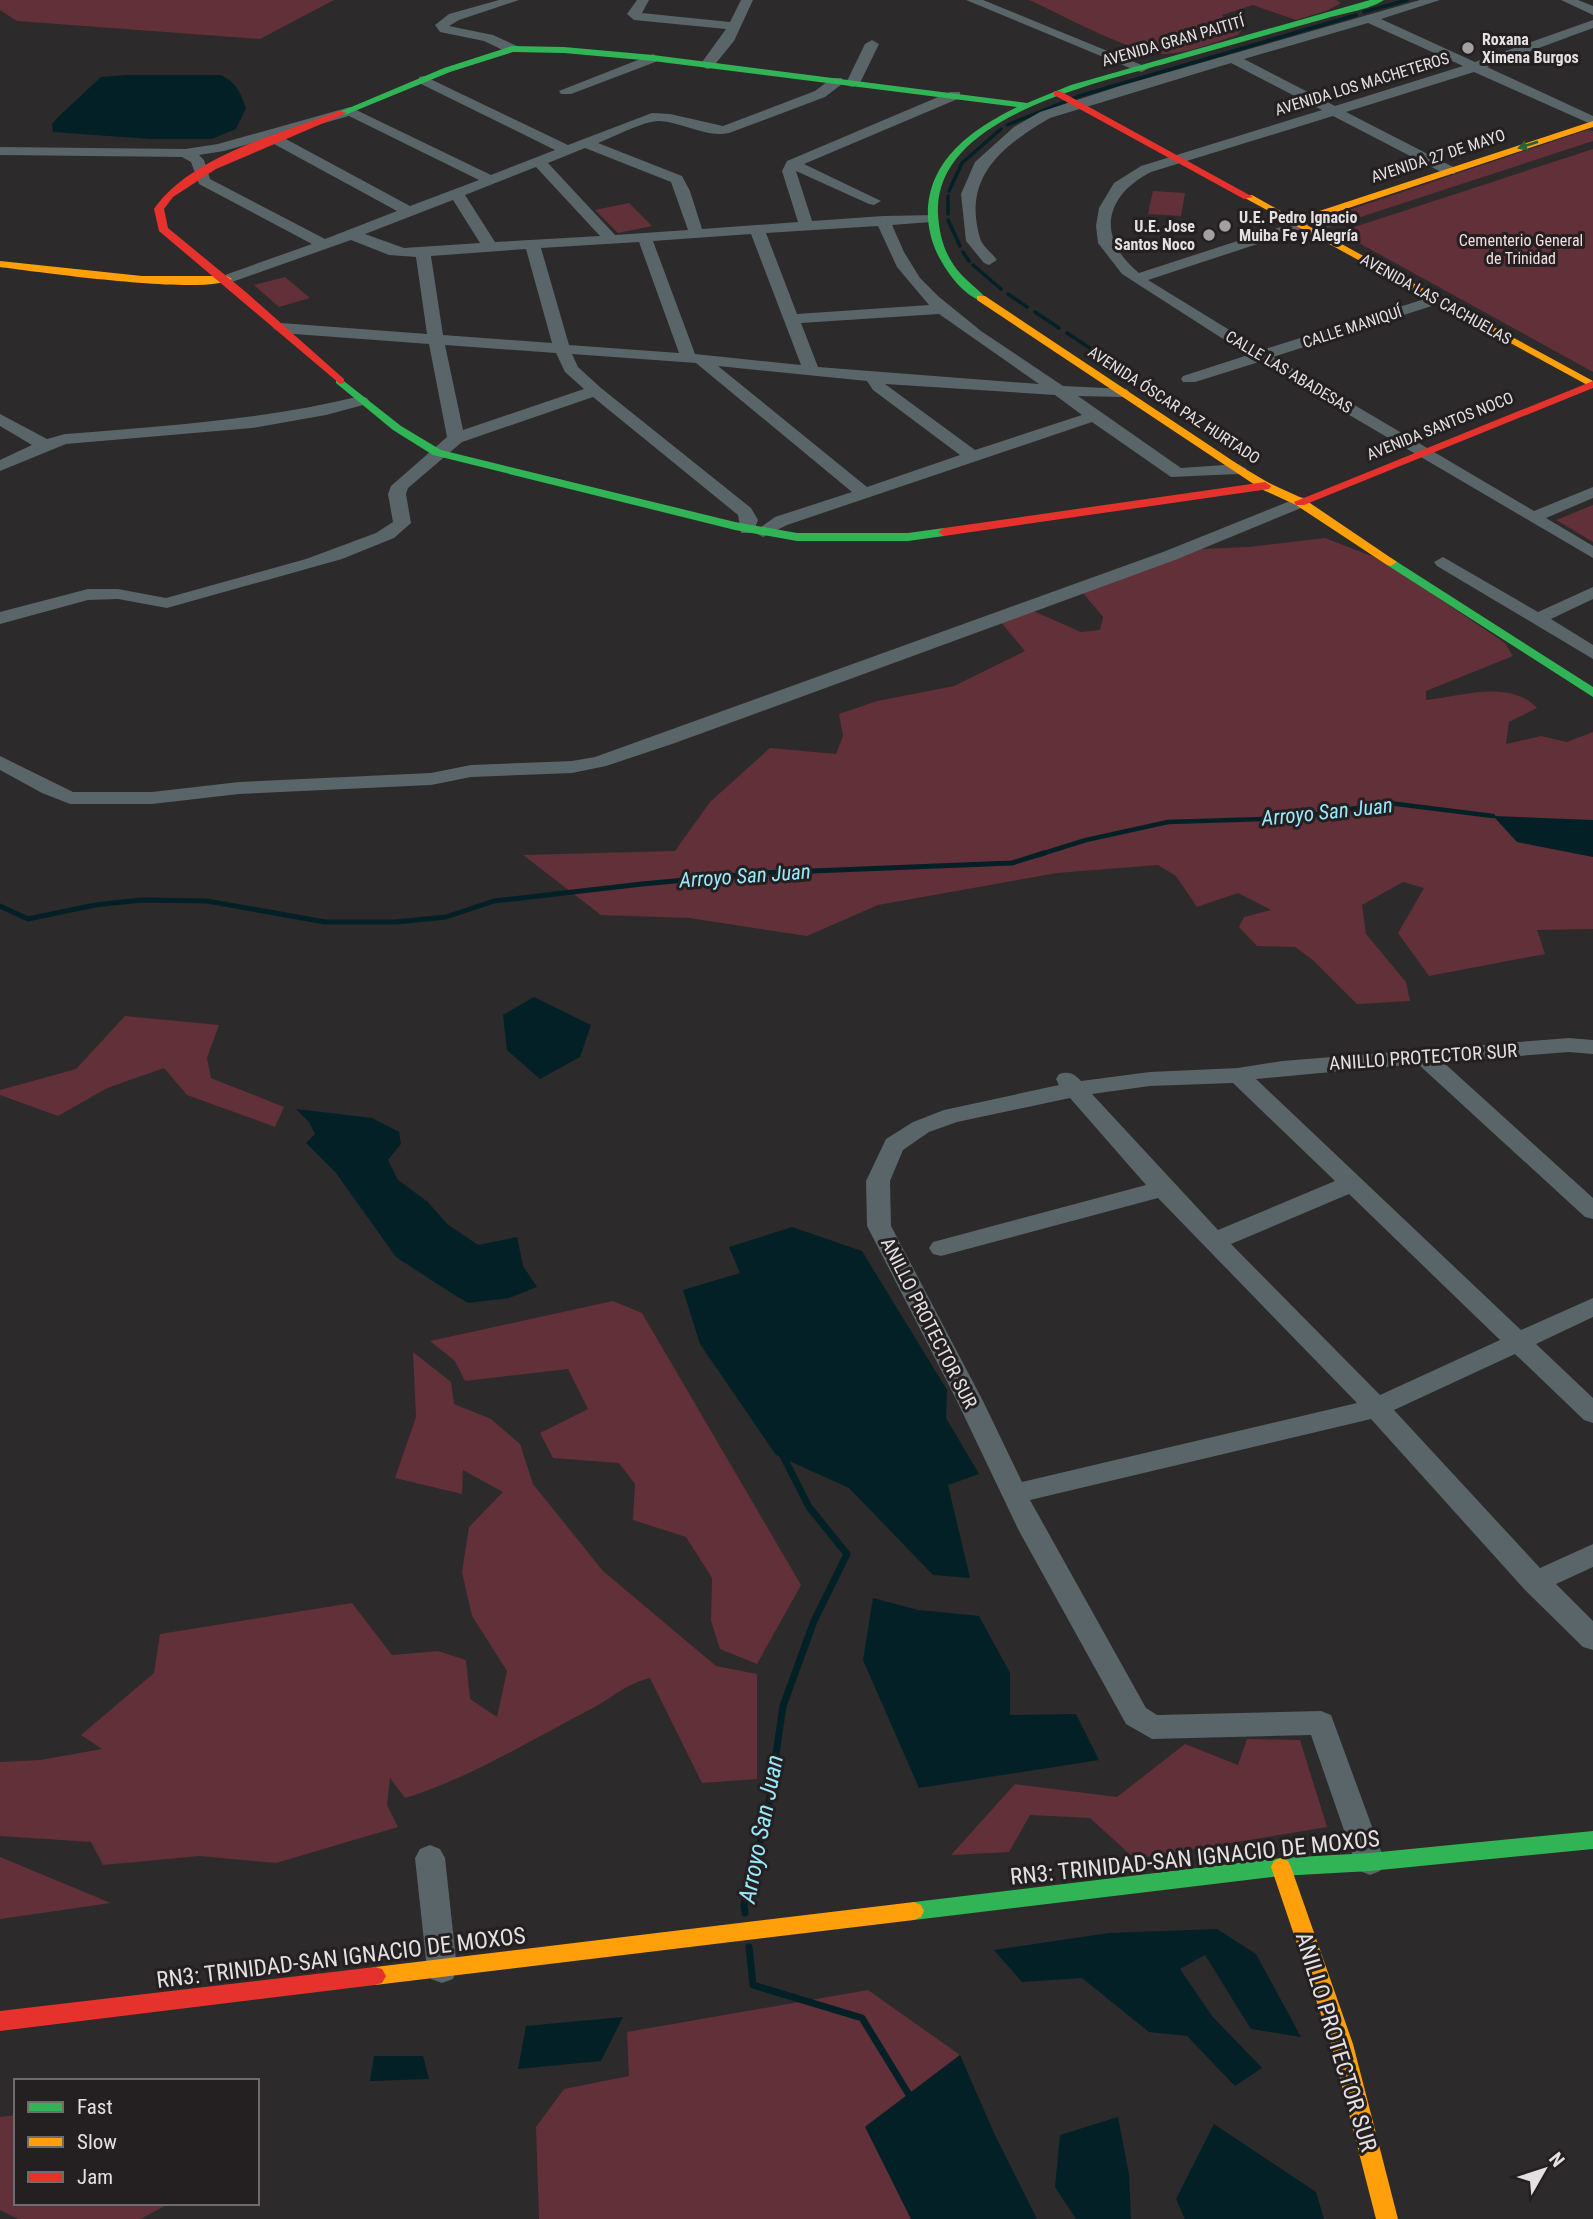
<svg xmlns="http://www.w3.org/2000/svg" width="1593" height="2219" viewBox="0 0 1593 2219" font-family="'Roboto Condensed',sans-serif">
	<rect width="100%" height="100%" fill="#2c2a2a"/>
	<g fill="#623038">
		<path d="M0 0H334L260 39 17 21 0 10Z"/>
		<path d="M1029 0H1336L1341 3 1326 11 1296 20 1253 5 1222 15 1228 23 1242 29 1238 35C1215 42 1189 53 1165 54 1136 56 1059 13 1029 0Z"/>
		<path d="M1587 130 1593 131V141L1327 228 1310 223Z"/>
		<path d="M1593 149V372L1339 232Z"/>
		<path d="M1153 191 1185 193 1181 216 1148 214Z"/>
		<path d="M629 203 652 226 618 233 595 210Z"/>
		<path d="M285 277 310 298 279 307 254 285Z"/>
		<path d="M1593 505V542L1556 520Z"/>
		<path d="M1325 538 1382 560 1505 643 1513 656 1426 691V700C1461 696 1510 679 1537 708L1509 722 1506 744 1541 736 1567 742 1593 732V929L1537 930 1545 954 1429 976 1398 933 1424 888 1403 882 1362 905 1366 934 1406 982 1410 1001 1357 1004 1313 960 1295 947 1257 946 1239 927 1244 917 1271 910 1238 893 1197 907 1176 876 1158 865 1057 873 878 905 807 936 689 918 601 915 523 855 675 851 710 802 770 748 836 754 843 736 839 714 877 701 954 686 1025 651 999 620 1031 610 1081 632 1100 630 1103 617 1079 588 1180 550 1248 547Z"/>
		<path d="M125 1016 219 1025 207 1058 211 1078 284 1107 275 1127 187 1095 164 1068 107 1088 58 1116 0 1095V1090L76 1069Z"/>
		<path d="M613 1301 642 1313 801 1585 757 1664 720 1649 711 1621 712 1578 686 1537 633 1520 635 1484 619 1463 553 1458 540 1433 588 1409 568 1369 465 1381 455 1361 430 1341Z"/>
		<path d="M413 1352 451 1382 454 1404 491 1419 520 1444 533 1484 603 1571 716 1666 757 1674V1779L702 1783 650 1678C624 1685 615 1696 593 1708 532 1739 471 1778 405 1798L390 1778 387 1805 398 1827 276 1863 200 1856 103 1865 91 1842 0 1836V1762L40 1760 102 1749 81 1735 154 1673 160 1634 352 1603 392 1655 438 1651 466 1660 470 1699 497 1717 507 1671 472 1616 462 1572 469 1527 503 1492 463 1470 462 1494 395 1478 416 1417Z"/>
		<path d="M1247 1739 1300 1740 1327 1827 1135 1859 1090 1818 1030 1815 1009 1852 951 1855 1015 1784 1117 1797 1185 1744 1238 1765Z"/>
		<path d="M0 1857 111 1903 0 1919Z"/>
		<path d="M868 1990 960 2055 866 2126 911 2219H539L536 2127 564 2089 629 2076 627 2032Z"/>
		<path d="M16 2115V2203H170L141 2219H18L0 2210V2117Z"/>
	</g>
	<g fill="#042027">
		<path d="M126 75H221C237 83 240 92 246 108L236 129 212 139H151L53 132 52 124 58 117 101 77Z"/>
		<path d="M1493 816 1593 820V857L1517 842Z"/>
		<path d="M534 997 591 1025 580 1057 540 1079 507 1050 503 1015Z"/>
		<path d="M296 1109 372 1118 399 1132 401 1144 388 1160 398 1180 428 1202 447 1224 478 1245 517 1237 523 1266 537 1287 509 1298 468 1303 445 1289 396 1257 336 1173 306 1143 315 1134 309 1122Z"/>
		<path d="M792 1227 862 1251 947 1390 946 1418 979 1474 948 1485 970 1578 933 1575 849 1488 776 1455 700 1344 683 1290 740 1273 729 1247Z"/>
		<path d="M873 1598 918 1610 979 1616 1010 1673V1715L1076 1714 1099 1760 919 1788 863 1660Z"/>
		<path d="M1217 1929 1256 1954 1301 2037 1251 2029 1205 1955 1180 1969 1212 2016 1262 2068 1235 2086 1187 2036 1149 2032 1082 1978 1022 1982 994 1950 1109 1933Z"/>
		<path d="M623 2017 601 2061 518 2069 526 2026Z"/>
		<path d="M960 2055 994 2133 1037 2219H911L865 2127Z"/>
		<path d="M374 2056H423L429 2079 370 2081Z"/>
		<path d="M1118 2117 1129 2174 1131 2219H1076L1055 2187 1060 2135Z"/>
		<path d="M1214 2124 1316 2192 1324 2219H1185L1176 2199Z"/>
	</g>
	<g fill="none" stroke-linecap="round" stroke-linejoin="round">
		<g stroke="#042027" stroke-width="3.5">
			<path d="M1364 12 1407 0"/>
			<path d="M1007 125 1079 96 1356 15"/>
			<path d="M949 191 962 163 1001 129"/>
			<path d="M948 196V214"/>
			<path d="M948 220 960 246"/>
			<path d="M963 252 969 261"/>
			<path d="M973 265 1001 289"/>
			<path d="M1008 294 1027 307"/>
			<path d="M1035 312 1059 328"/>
			<path d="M1067 333 1123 370"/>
		</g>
		<path stroke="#042027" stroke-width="4.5" d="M1038 855 1086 840 1168 822 1294 818 1389 803 1493 816"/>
		<g stroke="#042027" stroke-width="5">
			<path d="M0 906 28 919 95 905 141 900 207 901 325 922H396L446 917 494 901 642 884 761 873 1012 863 1044 853"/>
			<path d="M782 1453 784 1458"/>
		</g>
		<g stroke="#042027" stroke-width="7">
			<path d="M745 1913 744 1905 767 1816 783 1706 814 1621 847 1554 809 1507 783 1456"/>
			<path d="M749 1947 753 1985 862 2018 911 2098"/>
		</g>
		<g fill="#596568" fill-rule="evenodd">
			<path d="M499 0H519L459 20 449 26 493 35 517 46V52H507L484 41 440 32 435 25 449 14Z"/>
			<path d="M637 0H649L642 13 730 22 741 0H753L734 41 712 68 707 69 700 65 726 29 634 20 627 14Z"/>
			<path d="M966 0H983L1149 68 1142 72 1137 71Z"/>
			<path d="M1420 0H1440L1381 19 1475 62 1593 20V28L1487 67 1593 116V125L1474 72 1346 112 1455 168V174H1445L1333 116 1151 172C1104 196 1096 238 1139 273L1296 222H1306L1308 225 1306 228 1148 280 1262 350 1431 297H1441L1444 300 1441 303 1273 357 1534 511 1593 487V498L1546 518 1593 546V558L1259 362 1195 382H1183L1181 379 1183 376 1248 355 1122 274 1098 243 1096 226 1099 208 1114 183 1141 166 1322 110 1231 63 1050 118C1002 146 962 177 980 238 982 246 992 253 997 260L989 265 984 263 966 241 961 194 975 162 1014 127 1040 112 1120 86ZM1368 23 1463 66 1335 106 1244 59Z"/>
			<path d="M1561 0H1578L1593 6V15Z"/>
			<path d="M872 40 879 44 860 83 853 87 848 86 846 83 865 44Z"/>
			<path d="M653 54 660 58 658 61 571 94H561L559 91Z"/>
			<path d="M424 76 568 145 652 113 670 114 723 126 815 91 832 78H842V84L825 97 729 133C705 138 683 122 659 121 643 121 614 137 598 143L682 176 690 191 702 229 798 222 782 171 787 161 950 92H960V98L804 164 881 201 874 205 869 204 796 171 812 221 883 216 936 215 938 218 931 222 892 225 904 252 920 278 938 296 981 331 1063 386 1127 389 1129 392 1127 395 1121 397 1078 396 1181 468 1238 464 1247 469 1238 474 1171 477 1092 422 787 525 763 537 754 532 775 517 852 492 696 363 572 354 578 367 601 388 751 508 758 520 753 533H741L738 515 593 397 462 442 408 488 406 494 411 523 394 538 342 559 167 608 118 599 88 600 0 624V612L88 589H118L166 598 306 559 376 533 393 522 388 494 391 486 447 437 429 344 281 333 273 328 281 323 427 334 416 257 389 255 351 240 232 282H222L219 279 222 276 312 244 199 184 191 162 182 157 0 155V147L185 149 218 144 350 107 491 175 555 150 419 83V77ZM349 116 479 180 410 206 284 138H274V144L397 211 325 239 210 179 204 160 199 155 224 151ZM585 148 671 182 688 230 615 235 548 163ZM536 167 600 236 495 242 465 195ZM453 200 480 243 404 248 365 234ZM878 226 897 267 929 305 797 314 766 233ZM751 234 801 365 695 354 653 241ZM639 242 679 353 569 345 541 248ZM526 249 552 343 443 335 431 256ZM939 314 1039 384 818 367 801 323ZM445 345 556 353 565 372 584 389 463 430ZM718 366 867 381 873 390 960 455 867 487ZM885 384 1055 395 1082 415 975 450Z"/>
			<path d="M361 396 367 398 369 401 367 404 326 415 252 428 66 444 0 471V460L32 445 0 426V414L47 439 65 434C165 426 263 420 361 396Z"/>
			<path d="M1300 497 1306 498 1309 502 1306 506 1175 560 675 743 606 766 572 773 471 777 431 785 239 794 152 804H70L42 793 0 770V756L73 792H152L239 782 431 773 471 765 572 761 595 757 1163 552Z"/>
			<path d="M1443 557 1538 612 1593 587V599L1551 619 1593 645V659L1437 566 1434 562Z"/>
			<path d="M1569 1038 1593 1040V1054L1569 1052 1443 1062 1593 1198V1219L1585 1217 1418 1064 1256 1079 1521 1330 1593 1298V1317L1536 1344 1593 1398V1423L1584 1420 1515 1354 1394 1410 1540 1568 1593 1544V1567L1556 1584 1593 1621V1650L1583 1647 1525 1590 1371 1419 1030 1500 1146 1708 1157 1715 1321 1711 1331 1715 1385 1862 1380 1871 1370 1875 1360 1871 1355 1862 1311 1735 1152 1739 1126 1724 1019 1531 957 1401 867 1226 866 1181 886 1139 913 1122 944 1110 1059 1085 1056 1079 1059 1074C1069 1071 1074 1073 1081 1081L1150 1072 1238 1068 1282 1061ZM1233 1083 1335 1181 1218 1230 1092 1094 1150 1086ZM1070 1098 1146 1185 933 1242 929 1248 933 1254 941 1256 1158 1198 1357 1403 1022 1482 983 1401 891 1226 890 1181 903 1150 929 1132 957 1122ZM1349 1194 1500 1340 1380 1395 1231 1244Z"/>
			<path d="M430 1845 440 1849 445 1858 457 1969 453 1979 442 1983 431 1979 427 1969 415 1858 420 1849Z"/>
		</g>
		<g fill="#30b455" fill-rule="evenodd">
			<path d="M1370 0H1384C1369 10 1343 13 1324 19 1273 33 1222 48 1171 62 1099 83 933 116 938 214 939 230 942 245 950 259 959 276 974 285 986 298L981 301C965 295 951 278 943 264 934 250 929 234 928 218 926 161 971 130 1017 107L653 61 564 53 513 52 450 72 345 115 337 113 444 68 512 46 564 47 653 55 1027 103 1071 85Z"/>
			<path d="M340 378 401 426 441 450 735 522 797 533H908L944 528 950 532 944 536 908 541H797L735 530 433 455 393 430 336 383V379Z"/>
			<path d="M1391 558 1593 687V697L1387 565V559Z"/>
			<path d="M1593 1831V1849L1370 1871 1281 1876 914 1920 907 1917 904 1911 907 1905 914 1902 1281 1858 1370 1853Z"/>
		</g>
		<g fill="#ff9f0a" fill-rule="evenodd">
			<path d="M1593 121V127L1303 223 1593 381 1591 387 1243 197 1252 195 1295 219Z"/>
			<path d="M0 261 142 276H227L232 279C208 296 38 272 0 267Z"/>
			<path d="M977 296H985L1242 467 1269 483 1304 499 1397 562 1391 566 1387 565 1296 505 1261 489 1234 471 977 300Z"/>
			<path d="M1281 1858 1288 1861 1291 1867 1353 2044 1398 2219H1376L1331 2044 1271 1867 1274 1861Z"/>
			<path d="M914 1902 921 1905 924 1911 921 1917 914 1920 375 1985 368 1983 364 1976 368 1969 375 1967Z"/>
		</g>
		<g fill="#e5322d" fill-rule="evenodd">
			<path d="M1054 91H1060L1253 197 1244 199 1054 95Z"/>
			<path d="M339 111 347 113 216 169 173 197 164 209 168 228 247 293 344 379V383L340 384 159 231 154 209C191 156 280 134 339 111Z"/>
			<path d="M1593 381V388L1304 505H1296L1294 502Z"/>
			<path d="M1265 482 1271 486 1269 489 944 536 938 532 944 528Z"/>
			<path d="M375 1967 382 1969 386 1976 382 1983 375 1985 0 2031V2011Z"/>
		</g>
	</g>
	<defs><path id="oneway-solid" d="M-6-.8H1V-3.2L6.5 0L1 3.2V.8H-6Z" transform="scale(1.75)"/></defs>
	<use fill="#296238" href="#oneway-solid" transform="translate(1528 145) rotate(162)"/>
	<g fill="#a3a0a1" stroke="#241f20" stroke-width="2.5">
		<circle cx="1468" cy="48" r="7"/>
		<circle cx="1225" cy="226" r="7"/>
		<circle cx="1209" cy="235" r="7"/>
	</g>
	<g text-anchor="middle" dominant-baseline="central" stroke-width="6" stroke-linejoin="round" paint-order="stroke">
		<g font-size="16" font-weight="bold" fill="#e3e0e1" stroke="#241f20" text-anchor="start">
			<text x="1482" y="39">Roxana<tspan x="1482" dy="18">Ximena Burgos</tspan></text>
			<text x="1239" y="217">U.E. Pedro Ignacio<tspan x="1239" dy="18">Muiba Fe y Alegría</tspan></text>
			<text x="1195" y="226" text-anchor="end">U.E. Jose<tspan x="1195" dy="18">Santos Noco</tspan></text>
		</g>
		<g font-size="16" fill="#e3e0e1" stroke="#241f20">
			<text transform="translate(1173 41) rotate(-16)">AVENIDA GRAN PAITITÍ</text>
			<text transform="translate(1362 84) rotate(-17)">AVENIDA LOS MACHETEROS</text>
			<text transform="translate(1438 156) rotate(-18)">AVENIDA 27 DE MAYO</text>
			<text transform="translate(1436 299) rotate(29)">AVENIDA LAS CACHUELAS</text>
			<text transform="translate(1352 327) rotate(-18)">CALLE MANIQUÍ</text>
			<text transform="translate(1289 372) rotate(31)">CALLE LAS ABADESAS</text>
			<text transform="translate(1174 405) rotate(33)">AVENIDA ÓSCAR PAZ HURTADO</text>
			<text transform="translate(1440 426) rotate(-22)">AVENIDA SANTOS NOCO</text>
		</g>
		<g font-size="16" fill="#f5dddf" stroke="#241f20">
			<text x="1521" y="240">Cementerio General<tspan x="1521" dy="18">de Trinidad</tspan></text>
		</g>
		<g font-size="19" fill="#e3e0e1" stroke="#241f20">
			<text transform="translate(1423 1057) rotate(-4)">ANILLO PROTECTOR SUR</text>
			<text transform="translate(929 1323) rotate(63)">ANILLO PROTECTOR SUR</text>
		</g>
		<g font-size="21" font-style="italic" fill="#98e8fc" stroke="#241f20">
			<text transform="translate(1327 812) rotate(-6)">Arroyo San Juan</text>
			<text transform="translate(745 876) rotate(-4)">Arroyo San Juan</text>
		</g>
		<g font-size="23" fill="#e3e0e1" stroke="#241f20">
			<text transform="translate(1195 1858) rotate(-6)">RN3: TRINIDAD-SAN IGNACIO DE MOXOS</text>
			<text transform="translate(341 1958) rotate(-7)">RN3: TRINIDAD-SAN IGNACIO DE MOXOS</text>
			<text transform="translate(1336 2042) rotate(73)">ANILLO PROTECTOR SUR</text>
		</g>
		<g font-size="24" font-style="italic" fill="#98e8fc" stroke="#241f20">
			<text transform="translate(761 1829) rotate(-79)">Arroyo San Juan</text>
		</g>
	</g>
	<rect x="14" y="2079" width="245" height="126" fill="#241f20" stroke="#706c6d" stroke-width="2"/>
	<rect x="28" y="2102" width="35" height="10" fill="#30b455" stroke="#706c6d" stroke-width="2"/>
	<text x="77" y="2114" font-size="21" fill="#e3e0e1">Fast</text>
	<rect x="28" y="2137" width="35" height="10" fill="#ff9f0a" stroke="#706c6d" stroke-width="2"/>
	<text x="77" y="2149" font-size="21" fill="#e3e0e1">Slow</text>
	<rect x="28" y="2172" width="35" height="10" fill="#e5322d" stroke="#706c6d" stroke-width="2"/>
	<text x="77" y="2184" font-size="21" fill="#e3e0e1">Jam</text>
	<g transform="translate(1544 2170) rotate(51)" stroke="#241f20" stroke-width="5" paint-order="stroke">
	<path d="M0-5L12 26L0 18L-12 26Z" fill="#e3e0e1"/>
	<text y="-10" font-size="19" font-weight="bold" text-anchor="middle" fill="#e3e0e1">N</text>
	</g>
</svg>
